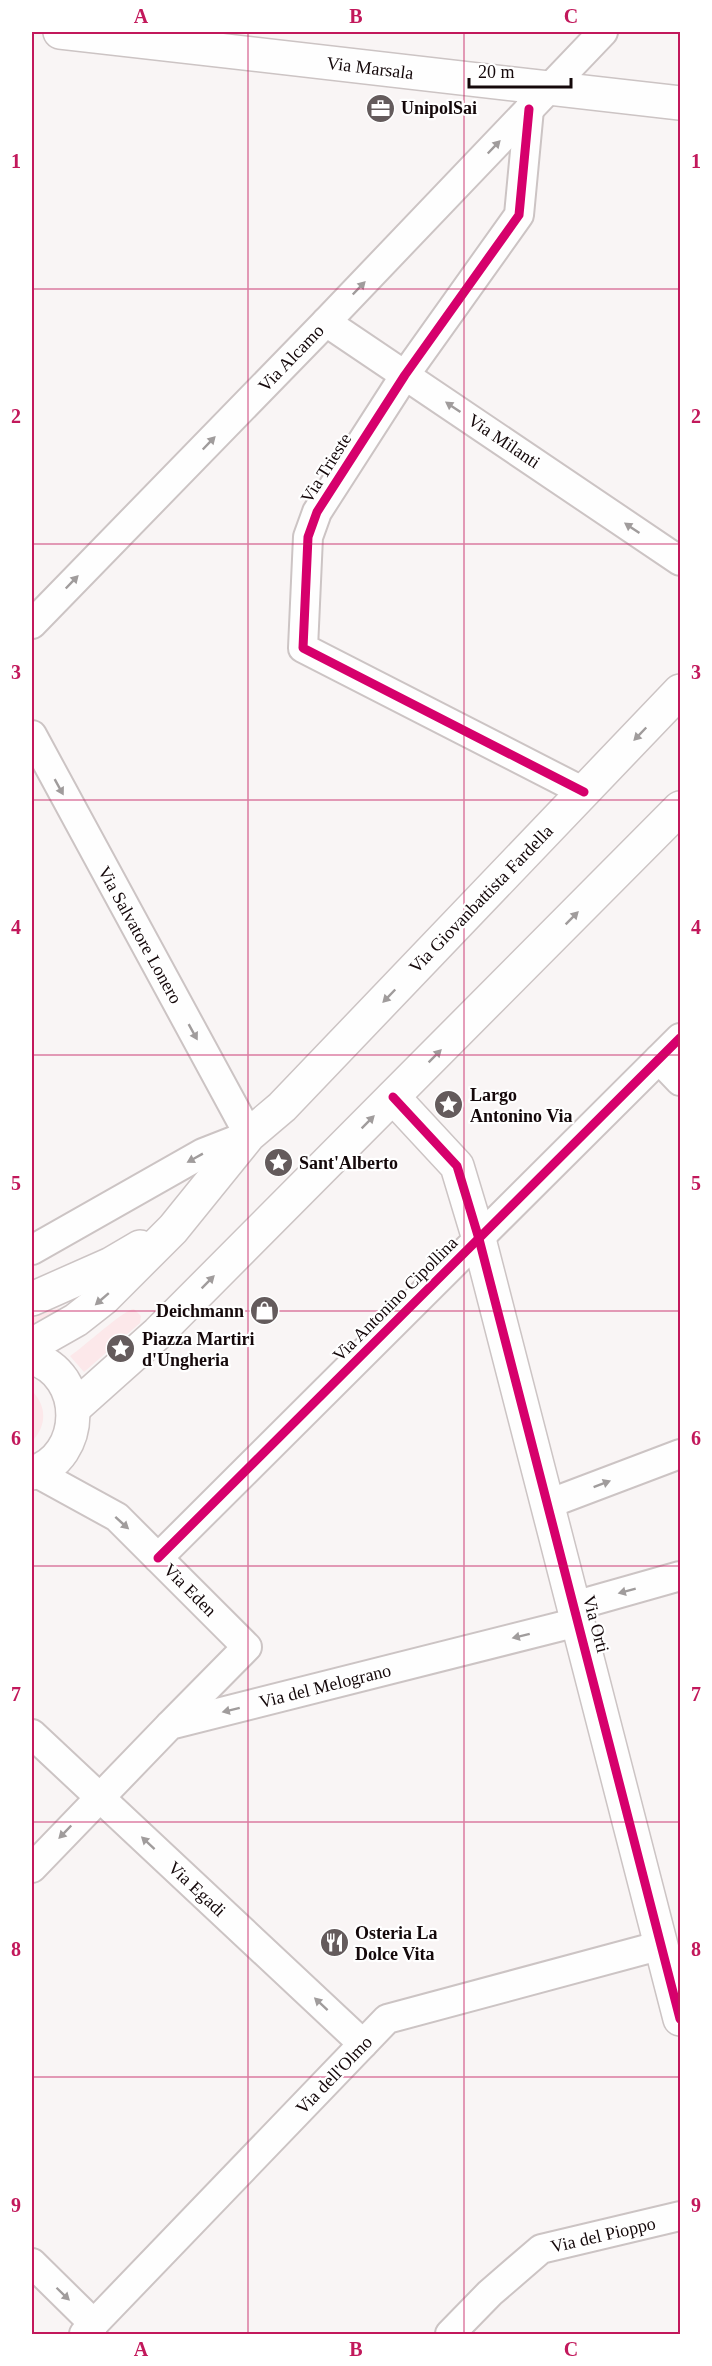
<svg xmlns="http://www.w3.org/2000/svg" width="712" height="2366" viewBox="0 0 712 2366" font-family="Georgia,serif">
	<rect width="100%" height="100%" fill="#f9f5f5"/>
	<g fill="#fce8ea">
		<path d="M59 1308 60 1312 32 1325V1317Z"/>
		<path d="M134 1309 141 1316 140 1323 84 1372 70 1356C84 1347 123 1310 134 1309Z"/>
		<path d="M32 1391C47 1406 47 1426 32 1441Z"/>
	</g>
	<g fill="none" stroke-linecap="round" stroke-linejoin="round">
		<defs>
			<g id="minor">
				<path d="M529 109 519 215 405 375 317 512 308 537 303 648 584 792"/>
				<path d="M326 322 680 561"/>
				<path d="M32 624 326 322 603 32"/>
				<path d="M32 735 249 1135 203 1153 32 1250"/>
				<path d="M659 1059 680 1081"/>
				<path d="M35 1472 117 1517 247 1647 170 1725"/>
				<path d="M548 1504 680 1454"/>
				<path d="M158 1558 680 1038"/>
				<path d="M574 1606 680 1576"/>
				<path d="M32 1734 363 2044"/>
				<path d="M32 1868 170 1725 578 1622"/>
				<path d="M32 2263 94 2324"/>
				<path d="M84 2334 387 2019 662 1945"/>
				<path d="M450 2334 490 2293 541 2249 680 2216"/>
			</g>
			<path id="tertiary" d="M393 1097 457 1166 479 1239 680 2019"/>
			<g id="secondary">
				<path d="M60 32 680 103"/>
				<path d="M32 1299 111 1264 140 1247"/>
				<path d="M32 1345 76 1320 104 1298 173 1229 249 1135 282 1107 680 691"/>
				<path d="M32 1358C87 1374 86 1457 32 1473"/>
				<path d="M74 1408 158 1333 680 808"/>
			</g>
		</defs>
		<use href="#minor" stroke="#ccc4c4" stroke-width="32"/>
		<use href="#tertiary" stroke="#ccc4c4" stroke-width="36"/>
		<use href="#secondary" stroke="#ccc4c4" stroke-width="36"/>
		<use href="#minor" stroke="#fefefe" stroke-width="28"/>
		<use href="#tertiary" stroke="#fefefe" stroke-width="33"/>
		<use href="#secondary" stroke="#fefefe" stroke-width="33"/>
		<defs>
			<g id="cycleway">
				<path d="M529 109 519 215 405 375 317 512 308 537 303 648 584 792"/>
				<path d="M393 1097 457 1166 479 1239 680 2019"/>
				<path d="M158 1558 680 1038"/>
			</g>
		</defs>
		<use href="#cycleway" stroke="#fff" stroke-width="13"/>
		<use href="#cycleway" stroke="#d6006c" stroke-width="9"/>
	</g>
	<defs><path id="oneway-solid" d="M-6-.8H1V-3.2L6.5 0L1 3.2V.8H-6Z" transform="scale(1.5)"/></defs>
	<g fill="#a09c9c">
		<use href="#oneway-solid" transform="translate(494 147) rotate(-46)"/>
		<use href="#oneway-solid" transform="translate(359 288) rotate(-46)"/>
		<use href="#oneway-solid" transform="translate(453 407) rotate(-146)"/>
		<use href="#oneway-solid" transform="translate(209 443) rotate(-46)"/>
		<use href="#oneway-solid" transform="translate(632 528) rotate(-146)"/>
		<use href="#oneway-solid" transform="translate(72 582) rotate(-46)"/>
		<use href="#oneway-solid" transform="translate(640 734) rotate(134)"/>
		<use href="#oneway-solid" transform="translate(59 787) rotate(61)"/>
		<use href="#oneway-solid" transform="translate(572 918) rotate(-45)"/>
		<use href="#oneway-solid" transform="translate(389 996) rotate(134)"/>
		<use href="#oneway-solid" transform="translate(193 1032) rotate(61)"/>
		<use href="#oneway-solid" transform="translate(435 1056) rotate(-45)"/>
		<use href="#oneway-solid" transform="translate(368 1122) rotate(-45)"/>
		<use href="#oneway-solid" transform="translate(195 1158) rotate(151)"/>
		<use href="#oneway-solid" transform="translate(208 1282) rotate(-45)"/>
		<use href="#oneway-solid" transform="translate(102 1299) rotate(139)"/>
		<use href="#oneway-solid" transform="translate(602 1484) rotate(-21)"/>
		<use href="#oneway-solid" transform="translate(122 1523) rotate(42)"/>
		<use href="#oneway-solid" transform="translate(627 1591) rotate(165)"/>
		<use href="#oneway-solid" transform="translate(521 1636) rotate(166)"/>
		<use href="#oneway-solid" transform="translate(231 1710) rotate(166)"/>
		<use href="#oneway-solid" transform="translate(65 1832) rotate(134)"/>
		<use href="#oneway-solid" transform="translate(148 1843) rotate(-137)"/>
		<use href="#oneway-solid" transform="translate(321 2004) rotate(-137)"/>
		<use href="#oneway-solid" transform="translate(63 2294) rotate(44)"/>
	</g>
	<path fill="none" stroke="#c2185b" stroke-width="1.5" stroke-opacity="0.55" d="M248 32V2334M464 32V2334M32 289H680M32 544H680M32 800H680M32 1055H680M32 1311H680M32 1566H680M32 1822H680M32 2077H680"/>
	<defs>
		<symbol id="office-disc" viewBox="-11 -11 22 22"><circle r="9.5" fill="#645b5c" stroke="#fff"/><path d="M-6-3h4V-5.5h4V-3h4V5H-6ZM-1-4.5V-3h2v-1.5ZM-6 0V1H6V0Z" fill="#fff"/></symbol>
		<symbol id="sight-disc" viewBox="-11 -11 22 22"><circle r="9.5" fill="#645b5c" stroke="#fff"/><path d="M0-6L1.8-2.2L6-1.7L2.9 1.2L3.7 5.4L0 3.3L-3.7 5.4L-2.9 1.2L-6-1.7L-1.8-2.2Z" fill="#fff"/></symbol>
		<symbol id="shop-disc" viewBox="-11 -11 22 22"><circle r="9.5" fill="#645b5c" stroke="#fff"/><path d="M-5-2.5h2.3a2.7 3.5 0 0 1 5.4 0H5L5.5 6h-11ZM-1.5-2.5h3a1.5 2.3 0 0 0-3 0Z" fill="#fff"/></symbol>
		<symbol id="restaurant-disc" viewBox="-11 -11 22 22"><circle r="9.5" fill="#645b5c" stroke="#fff"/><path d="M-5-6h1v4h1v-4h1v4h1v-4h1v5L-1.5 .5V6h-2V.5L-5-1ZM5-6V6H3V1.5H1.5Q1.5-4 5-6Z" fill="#fff"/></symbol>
	</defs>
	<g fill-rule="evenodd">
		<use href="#office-disc" x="364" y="92" width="33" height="33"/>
		<use href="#sight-disc" x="432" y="1088" width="33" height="33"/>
		<use href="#sight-disc" x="262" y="1146" width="33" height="33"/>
		<use href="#shop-disc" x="248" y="1294" width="33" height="33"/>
		<use href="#sight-disc" x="104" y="1332" width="33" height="33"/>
		<use href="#restaurant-disc" x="318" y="1926" width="33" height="33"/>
	</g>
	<g text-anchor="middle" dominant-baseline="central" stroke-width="4.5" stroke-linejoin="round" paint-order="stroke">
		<g font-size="18" fill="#14080a" stroke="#fff">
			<text transform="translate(370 68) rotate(7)">Via Marsala</text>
			<text transform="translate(291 358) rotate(-46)">Via Alcamo</text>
			<text transform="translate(504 441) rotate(34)">Via Milanti</text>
			<text transform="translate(326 468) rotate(-58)">Via Trieste</text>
			<text transform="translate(481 899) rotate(-46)">Via Giovanbattista Fardella</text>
			<text transform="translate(140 935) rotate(61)">Via Salvatore Lonero</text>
			<text transform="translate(395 1299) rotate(-45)">Via Antonino Cipollina</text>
			<text transform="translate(190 1590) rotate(45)">Via Eden</text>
			<text transform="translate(596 1624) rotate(75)">Via Orti</text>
			<text transform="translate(325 1686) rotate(-14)">Via del Melograno</text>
			<text transform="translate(197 1889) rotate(43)">Via Egadi</text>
			<text transform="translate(334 2075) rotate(-46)">Via dell'Olmo</text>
			<text transform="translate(603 2235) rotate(-13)">Via del Pioppo</text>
		</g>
		<g font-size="18" font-weight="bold" fill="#14080a" stroke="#fff" text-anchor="start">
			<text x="401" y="108">UnipolSai</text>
			<text x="470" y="1095">Largo<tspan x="470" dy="21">Antonino Via</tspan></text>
			<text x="299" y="1163">Sant'Alberto</text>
			<text x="244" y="1311" text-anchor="end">Deichmann</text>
			<text x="142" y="1339">Piazza Martiri<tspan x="142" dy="21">d'Ungheria</tspan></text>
			<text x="355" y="1933">Osteria La<tspan x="355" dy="21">Dolce Vita</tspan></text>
		</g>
	</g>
	<rect width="712" height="2366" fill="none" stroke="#ffffff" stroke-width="66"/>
	<path d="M469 78v9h102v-9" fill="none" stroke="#14080a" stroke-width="3"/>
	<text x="478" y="78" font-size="18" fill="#14080a" stroke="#ffffff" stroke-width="4.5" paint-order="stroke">20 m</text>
	<rect x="33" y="33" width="646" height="2300" fill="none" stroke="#c2185b" stroke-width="2"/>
	<g font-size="20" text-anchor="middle" font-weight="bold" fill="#c2185b">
		<text x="141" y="23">A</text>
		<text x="356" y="23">B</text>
		<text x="571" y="23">C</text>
		<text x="16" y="168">1</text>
		<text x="696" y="168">1</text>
		<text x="16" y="423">2</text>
		<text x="696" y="423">2</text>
		<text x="16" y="679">3</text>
		<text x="696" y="679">3</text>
		<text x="16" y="934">4</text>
		<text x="696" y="934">4</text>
		<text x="16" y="1190">5</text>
		<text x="696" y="1190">5</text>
		<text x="16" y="1445">6</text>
		<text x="696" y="1445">6</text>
		<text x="16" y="1701">7</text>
		<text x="696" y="1701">7</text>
		<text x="16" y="1956">8</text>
		<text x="696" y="1956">8</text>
		<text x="16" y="2212">9</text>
		<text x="696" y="2212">9</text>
		<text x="141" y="2356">A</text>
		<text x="356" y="2356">B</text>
		<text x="571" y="2356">C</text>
	</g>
</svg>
